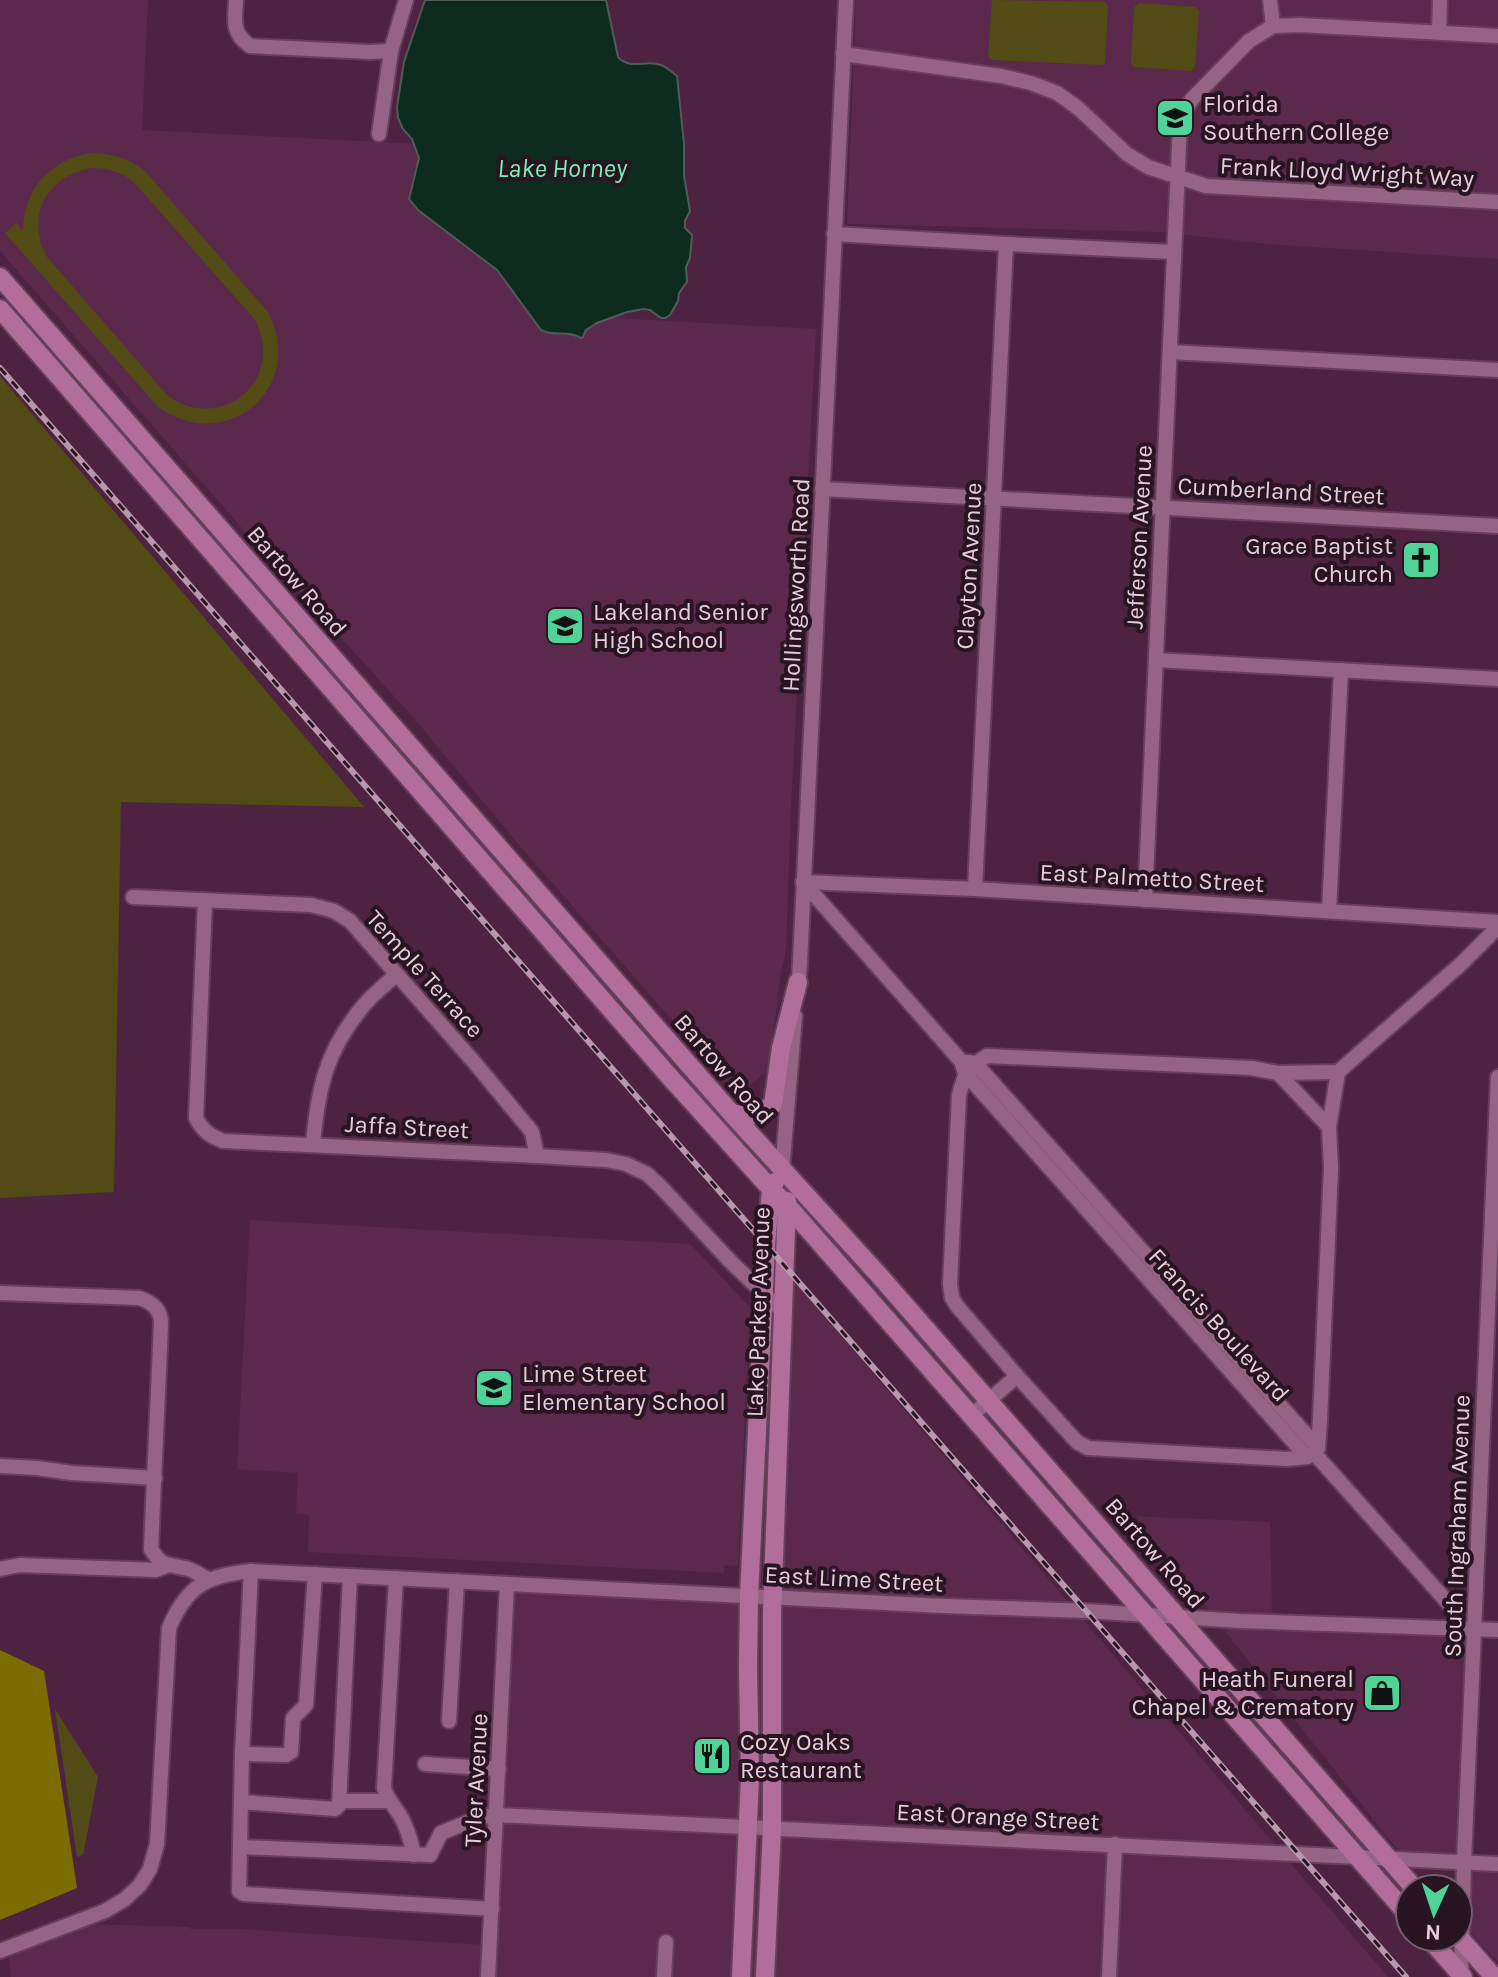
<svg xmlns="http://www.w3.org/2000/svg" width="1498" height="1977" viewBox="0 0 1498 1977" font-family="Karla,sans-serif">
	<rect width="100%" height="100%" fill="#4e2341"/>
	<g fill="#5b294c">
		<path d="M0 0H148L142 130 440 145 597 317 816 329 791 807 786 951 780 979 769 1069 738 1096 513 838 413 717 247 534 0 251Z"/>
		<path d="M856 0H1498V259L1267 244 1161 232 847 224Z"/>
		<path d="M250 1220 690 1244 750 1307 738 1566 725 1565 724 1573 308 1552 309 1515 296 1514 298 1473 237 1469Z"/>
		<path d="M790 1276 1069 1603 944 1599 779 1590Z"/>
		<path d="M1135 1516 1270 1522 1272 1614 1210 1612Z"/>
		<path d="M513 1591 743 1602 742 1820 502 1809Z"/>
		<path d="M755 1603H766V1822L754 1821Z"/>
		<path d="M778 1604 1081 1617 1276 1846 778 1822Z"/>
		<path d="M1221 1626 1468 1636 1458 1855 1400 1853Z"/>
		<path d="M502 1822 742 1834 735 1977H670L673 1936 661 1935 658 1977H494Z"/>
		<path d="M754 1835H765L759 1977H747Z"/>
		<path d="M777 1836 1109 1851 1103 1977H771Z"/>
		<path d="M1121 1852 1288 1860 1388 1977H1115Z"/>
		<path d="M1470 1869 1498 1871V1962L1468 1929Z"/>
		<path d="M90 1924 190 1927V1929H240L483 1945 482 1977H11L9 1955Z"/>
	</g>
	<g fill="#524b16" fill-rule="evenodd">
		<path d="M992 0 1105 2 1108 6 1105 62 1102 65 992 60 988 56Z"/>
		<path d="M1139 3 1195 7 1199 11 1195 67 1191 71 1135 67 1131 64 1134 8Z"/>
		<path d="M90 153C111 153 127 158 144 170L268 312C307 387 227 456 158 407L5 233 16 223 23 230C24 189 50 160 90 153ZM92 168C108 168 121 172 134 182L255 320C286 380 222 434 168 396L47 257C25 216 46 176 92 168Z"/>
		<path d="M0 376 364 807 121 802 114 1192 0 1198Z"/>
		<path d="M55 1709 98 1777 83 1855 77 1857Z"/>
	</g>
	<path fill="#7b6d00" d="M0 1650 44 1671 77 1888 0 1920Z"/>
	<path fill="#0d2b1e" stroke="#4f5b57" stroke-width="2" d="M425 0H606L618 57C631 71 645 59 661 65 667 67 673 73 677 76L684 144V176L690 211 685 221V228L692 235 690 258 686 267 687 282 679 293 678 301 670 315 665 318H661L650 310 643 309 627 312 597 323 586 330 583 337 581 338C569 330 554 337 541 330L497 270 418 210 409 199 419 158 412 139 403 129 398 118 397 107 404 62Z"/>
	<g fill="none" stroke-linecap="round" stroke-linejoin="round">
		<defs>
			<g id="minor">
				<path d="M236 0C235 21 231 32 250 46L370 52 391 51"/>
				<path d="M1270 0 1273 26"/>
				<path d="M1439 32 1440 0"/>
				<path d="M843 54 1001 76 1031 83 1057 93 1078 108 1127 154 1148 167 1206 186 1498 202"/>
				<path d="M379 134 391 51 406 0"/>
				<path d="M834 234 1006 244 1173 252"/>
				<path d="M1170 352 1498 370"/>
				<path d="M822 489 1498 526"/>
				<path d="M1156 660 1498 679"/>
				<path d="M803 882 961 1061 965 1073 1307 1457"/>
				<path d="M803 882 975 889 1498 922"/>
				<path d="M975 889 1006 244"/>
				<path d="M133 897 311 905 334 911 350 921 474 1062 532 1132 537 1156"/>
				<path d="M1145 900 1180 124 1184 113 1192 99 1249 41 1273 26 1300 25 1498 36"/>
				<path d="M205 901 196 1118C203 1131 210 1136 223 1141L537 1156 606 1160 626 1164 647 1174 660 1186 730 1261 782 1311"/>
				<path d="M1329 911 1341 670"/>
				<path d="M798 991 800 963 846 0"/>
				<path d="M967 1062 975 1063 1318 1448"/>
				<path d="M1278 1073 1329 1127 1331 1168 1320 1420 1318 1448 1315 1451"/>
				<path d="M1329 1127 1338 1072"/>
				<path d="M313 1144C318 1088 326 1050 364 1005 373 994 385 985 396 975"/>
				<path d="M782 1171 795 1016"/>
				<path d="M0 1293 139 1298C152 1302 161 1309 161 1324L151 1549C162 1567 165 1563 184 1568 192 1569 200 1575 208 1579"/>
				<path d="M972 1415 1017 1376"/>
				<path d="M1314 1453 1450 1605"/>
				<path d="M1307 1457 1286 1459 1088 1448 1077 1442 1017 1376 957 1306 952 1298 950 1284 959 1095C965 1072 966 1069 987 1056L1251 1068 1278 1073 1338 1072 1461 964 1498 927"/>
				<path d="M0 1466 37 1468 72 1473 155 1478"/>
				<path d="M0 1569 20 1565 156 1570 166 1566"/>
				<path d="M251 1571 242 1754 239 1891 244 1894 492 1909"/>
				<path d="M396 1578 384 1788C387 1799 395 1807 401 1817 408 1829 411 1842 414 1855"/>
				<path d="M449 1721 457 1581"/>
				<path d="M242 1754 286 1755 291 1752 293 1718 306 1705 315 1574"/>
				<path d="M425 1764 499 1769"/>
				<path d="M241 1802 335 1809 343 1801H390"/>
				<path d="M339 1805 350 1576"/>
				<path d="M241 1847 430 1855 441 1833 480 1817 496 1815 1498 1864"/>
				<path d="M0 1951 105 1911 125 1899 140 1885 150 1869 157 1844 169 1628C187 1585 208 1575 251 1571L944 1606 1087 1611 1240 1621 1498 1630"/>
				<path d="M488 1977 507 1584"/>
				<path d="M664 1977 666 1942"/>
				<path d="M1109 1977 1115 1844"/>
				<path d="M1461 1977 1464 1862 1498 1077"/>
			</g>
			<g id="major">
				<path d="M0 277 732 1114 877 1273 1415 1889"/>
				<path d="M0 309 669 1076 771 1189 787 1205 1410 1917"/>
				<path d="M732 1114 756 1115 773 1105 781 1048 798 982"/>
				<path d="M1458 1936 1494 1977"/>
				<path d="M1428 1937 1463 1977"/>
				<path d="M741 1977 750 1777 748 1668 749 1596 766 1246 771 1189 775 1182"/>
				<path d="M765 1977 772 1829V1613L787 1201"/>
			</g>
		</defs>
		<use href="#minor" stroke="#66405a" stroke-width="18"/>
		<use href="#major" stroke="#66405a" stroke-width="22"/>
		<use href="#minor" stroke="#956484" stroke-width="14"/>
		<use href="#major" stroke="#b26e9a" stroke-width="18"/>
		<defs>
			<path id="rail" d="M0 368 1406 1977"/>
		</defs>
		<use href="#rail" stroke="#b897ac" stroke-width="6"/>
		<use href="#rail" stroke="#291522" stroke-width="3" stroke-dasharray="9" stroke-linecap="butt"/>
	</g>
	<defs>
		<symbol id="university-square" viewBox="-11 -11 22 22"><rect x="-9" y="-9" width="18" height="18" rx="4" fill="#4fd399" stroke="#291522"/><path d="M0-5L7-2L0 1L-7-2ZM-4 1L0 2.5L4 1V4Q0 6-4 4Z" fill="#111"/></symbol>
		<symbol id="church-square" viewBox="-11 -11 22 22"><rect x="-9" y="-9" width="18" height="18" rx="4" fill="#4fd399" stroke="#291522"/><path d="M-1.2-6h2.4v3.5h3.3v2.4h-3.3V6h-2.4V-.1h-3.3v-2.4h3.3Z" fill="#111"/></symbol>
		<symbol id="school-square" viewBox="-11 -11 22 22"><rect x="-9" y="-9" width="18" height="18" rx="4" fill="#4fd399" stroke="#291522"/><path d="M0-5L7-2L0 1L-7-2ZM-4 1L0 2.5L4 1V4Q0 6-4 4Z" fill="#111"/></symbol>
		<symbol id="shop-square" viewBox="-11 -11 22 22"><rect x="-9" y="-9" width="18" height="18" rx="4" fill="#4fd399" stroke="#291522"/><path d="M-5-2.5h2.3a2.7 3.5 0 0 1 5.4 0H5L5.5 6h-11ZM-1.5-2.5h3a1.5 2.3 0 0 0-3 0Z" fill="#111"/></symbol>
		<symbol id="restaurant-square" viewBox="-11 -11 22 22"><rect x="-9" y="-9" width="18" height="18" rx="4" fill="#4fd399" stroke="#291522"/><path d="M-5-6h1v4h1v-4h1v4h1v-4h1v5L-1.5 .5V6h-2V.5L-5-1ZM5-6V6H3V1.5H1.5Q1.5-4 5-6Z" fill="#111"/></symbol>
	</defs>
	<g fill-rule="evenodd">
		<use href="#university-square" x="1153" y="96" width="44" height="44"/>
		<use href="#church-square" x="1399" y="538" width="44" height="44"/>
		<use href="#school-square" x="543" y="604" width="44" height="44"/>
		<use href="#school-square" x="472" y="1366" width="44" height="44"/>
		<use href="#shop-square" x="1360" y="1671" width="44" height="44"/>
		<use href="#restaurant-square" x="690" y="1734" width="44" height="44"/>
	</g>
	<g text-anchor="middle" dominant-baseline="central" stroke-width="8" stroke-linejoin="round" paint-order="stroke">
		<g font-size="24" fill="#e8ccdd" stroke="#291522" text-anchor="start">
			<text x="1203" y="104">Florida<tspan x="1203" dy="28">Southern College</tspan></text>
			<text x="1393" y="546" text-anchor="end">Grace Baptist<tspan x="1393" dy="28">Church</tspan></text>
			<text x="593" y="612">Lakeland Senior<tspan x="593" dy="28">High School</tspan></text>
			<text x="522" y="1374">Lime Street<tspan x="522" dy="28">Elementary School</tspan></text>
			<text x="1354" y="1679" text-anchor="end">Heath Funeral<tspan x="1354" dy="28">Chapel &amp; Crematory</tspan></text>
			<text x="740" y="1742">Cozy Oaks<tspan x="740" dy="28">Restaurant</tspan></text>
		</g>
		<g font-size="24" fill="#e8ccdd" stroke="#291522">
			<text transform="translate(1347 172) rotate(3)">Frank Lloyd Wright Way</text>
			<text transform="translate(1281 491) rotate(3)">Cumberland Street</text>
			<text transform="translate(1139 537) rotate(-87)">Jefferson Avenue</text>
			<text transform="translate(969 566) rotate(-87)">Clayton Avenue</text>
			<text transform="translate(297 581) rotate(49)">Bartow Road</text>
			<text transform="translate(796 585) rotate(-87)">Hollingsworth Road</text>
			<text transform="translate(1152 878) rotate(3)">East Palmetto Street</text>
			<text transform="translate(425 974) rotate(48)">Temple Terrace</text>
			<text transform="translate(724 1069) rotate(49)">Bartow Road</text>
			<text transform="translate(407 1127) rotate(3)">Jaffa Street</text>
			<text transform="translate(758 1312) rotate(-88)">Lake Parker Avenue</text>
			<text transform="translate(1219 1325) rotate(48)">Francis Boulevard</text>
			<text transform="translate(1457 1526) rotate(-88)">South Ingraham Avenue</text>
			<text transform="translate(1155 1553) rotate(49)">Bartow Road</text>
			<text transform="translate(854 1579) rotate(3)">East Lime Street</text>
			<text transform="translate(476 1780) rotate(-87)">Tyler Avenue</text>
			<text transform="translate(998 1817) rotate(3)">East Orange Street</text>
		</g>
		<g font-size="26" font-style="italic" fill="#74f3b7" stroke="#291522">
			<text x="562" y="168">Lake Horney</text>
		</g>
	</g>
	<g transform="translate(1434 1913) rotate(183)"><circle r="38" fill="#291522" stroke="#755e6d" stroke-width="2"/>
	<path d="M0-6L14 30L0 20L-14 30Z" fill="#4fd399"/>
	<text y="-12" font-size="22" font-weight="bold" text-anchor="middle" fill="#e8ccdd">N</text>
	</g>
</svg>
